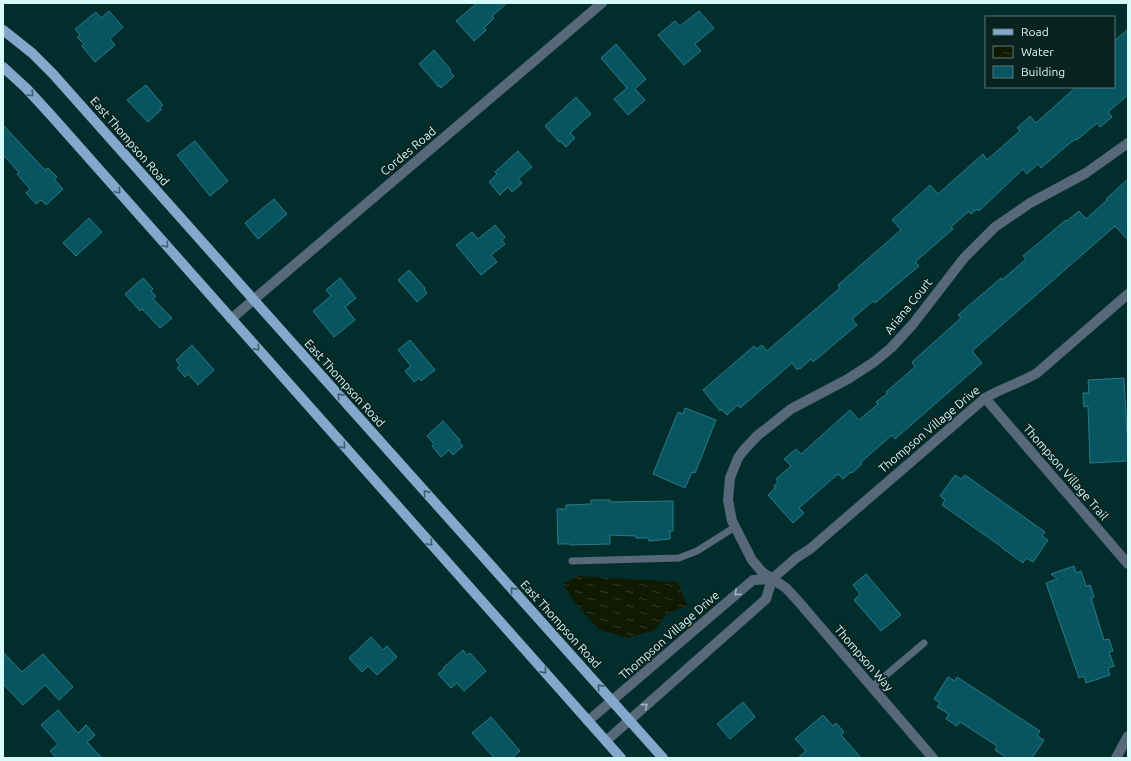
<svg xmlns="http://www.w3.org/2000/svg" width="1131" height="761" viewBox="0 0 1131 761" font-family="Ubuntu,sans-serif">
	<defs>
		<pattern id="water-ripples" width="26" height="14" patternUnits="userSpaceOnUse"><rect width="26" height="14" fill="#101a03"/><path d="M2 4q2-2 4 0t4 0M15 11q2-2 4 0t4 0" fill="none" stroke="#323c28"/></pattern>
	</defs>
	<rect width="100%" height="100%" fill="#012e2c"/>
	<path fill="url(#water-ripples)" d="M577 576 678 582 687 606 666 614 655 630 628 638 600 630 577 606 563 584Z"/>
	<g fill="#065560" stroke="#2b7a86">
		<path d="M477 3H507L492 16 494 18 484 28 486 30 474 41 456 21Z"/>
		<path d="M109 11 123 27 110 39 115 45 95 62 82 46 84 44 77 37 80 35 75 29 96 12 101 18Z"/>
		<path d="M699 11 714 28 695 44 701 51 684 65 658 35 675 21 680 26Z"/>
		<path d="M1128 29V95L1108 112 1112 117 1100 127 1097 123 1077 140 1076 139 1070 143 1041 168 1038 164 1027 174 1023 169 979 211 977 209 971 214 969 211 951 227 953 229 915 262 919 266 875 303 873 301 852 319 857 325 813 362 811 359 800 369 799 368 797 370 792 363 740 408 738 405 727 415 721 409 720 411 703 390 754 346 757 349 762 345 767 351 840 288 838 285 901 230 892 220 930 185 938 194 983 154 987 160 1020 131 1017 128 1030 116 1036 123 1076 87H1114V41Z"/>
		<path d="M616 44 646 79 635 89 645 100 628 115 614 99 627 88 601 58Z"/>
		<path d="M434 50 451 70 450 72 454 76 441 88 440 86 439 87 419 64Z"/>
		<path d="M146 85 163 105 160 108 161 110 148 122 127 100Z"/>
		<path d="M576 97 591 114 570 133 575 138 566 147 560 141 559 142 545 126Z"/>
		<path d="M3 125 45 170 48 168 57 177 54 179 63 189 46 205 41 200 36 204 26 193 30 189 17 174 19 172 3 155Z"/>
		<path d="M195 141 228 181 210 196 177 155Z"/>
		<path d="M518 151 532 167 518 179 522 183 512 192 508 187 500 195 489 182 497 174 495 172Z"/>
		<path d="M1128 179V240L1115 226 972 351 982 363 895 439 892 435 861 462 862 464 852 473 851 472 843 479 838 474 799 508 804 513 793 523 768 495 775 488 774 486 778 482 776 479 791 466 784 459 796 449 801 454 850 410 859 420 878 404 876 402 887 394 886 392 915 367 912 362 961 318 958 315 1001 278 1002 280 1026 259 1023 256 1066 220 1067 221 1079 211 1086 219 1107 200 1106 199Z"/>
		<path d="M274 199 287 214 258 239 245 223Z"/>
		<path d="M89 218 102 232 76 256 63 243Z"/>
		<path d="M495 225 505 237 502 240 505 244 491 255 497 262 481 275 456 245 472 232 478 239Z"/>
		<path d="M409 270 425 288 424 289 427 293 417 302 398 280Z"/>
		<path d="M143 278 153 289 151 291 156 296 153 299 172 318 160 328 142 309 140 311 125 294Z"/>
		<path d="M340 278 356 298 345 307 355 320 334 337 313 311 331 296 326 290Z"/>
		<path d="M410 340 435 370 421 381 419 378 414 382 405 371 411 366 398 350Z"/>
		<path d="M192 345 214 370 198 385 188 374 185 377 177 368 180 365 176 360Z"/>
		<path d="M1124 378 1127 434H1128V461L1090 463 1088 406 1084 407 1083 393H1089L1088 380Z"/>
		<path d="M685 408 716 420 695 473 692 472 685 488 653 474 678 412 683 414Z"/>
		<path d="M443 421 460 440 459 442 463 446 453 455 449 450 441 457 432 446 434 444 427 436Z"/>
		<path d="M955 475 961 479 965 475 1045 532 1042 536 1048 540 1033 562 1026 558 1023 563 1002 548V547L942 505 945 500 940 496Z"/>
		<path d="M591 500H610V502L673 501V531H670V539L649 541 648 538H636V536L610 535V544L570 545V544H558L557 509H566V505L591 504Z"/>
		<path d="M1074 566 1076 573 1081 571 1086 586 1090 585 1094 597 1091 598 1104 640 1109 639 1113 651 1109 652 1114 666 1108 668 1110 675 1086 683 1084 676 1079 678 1046 583 1057 579 1051 574Z"/>
		<path d="M866 574 901 615 881 631 854 600 860 594 853 585Z"/>
		<path d="M371 637 383 650 387 646 397 657 377 675 368 666 362 672 349 658Z"/>
		<path d="M463 650 467 655 470 653 486 671 464 691 457 683 451 688 438 674 444 669 443 668Z"/>
		<path d="M3 652 22 672 43 654 73 687 59 700 45 685 23 705 3 684Z"/>
		<path d="M948 677 955 681 957 677 1040 731 1037 736 1044 740 1032 758H1007L995 750 997 746 985 738 960 722 957 726 946 719 949 714 937 707 940 703 934 699Z"/>
		<path d="M743 702 755 717 730 739 717 724Z"/>
		<path d="M58 710 78 733 86 725 95 735 87 742 102 758H56L50 751 58 744 41 725Z"/>
		<path d="M823 715 833 726 836 723 844 732 841 735 861 758H798L806 751 795 739Z"/>
		<path d="M491 717 520 751 512 758H494L472 733Z"/>
	</g>
	<g fill="none" stroke-linecap="round" stroke-linejoin="round">
		<g stroke="#576879" stroke-width="7">
			<path d="M572 561 679 558 697 551 735 527"/>
			<path d="M872 687 924 643"/>
		</g>
		<g stroke="#576879" stroke-width="10">
			<path d="M231 319 602 3"/>
			<path d="M985 398 1128 564"/>
			<path d="M588 721 753 580 772 579"/>
			<path d="M606 741 766 599 772 579 796 558 810 549 985 398C1002 388 1020 383 1037 373L1128 294"/>
			<path d="M933 758 798 601 786 588 762 572 752 560 732 521 728 500 730 478 738 458 743 451 757 436 791 409 848 379 874 362 891 348 913 324 964 258 995 227 1030 203 1086 173 1128 143"/>
			<path d="M1116 758 1128 736"/>
		</g>
		<g stroke="#84a8cc" stroke-width="10">
			<path d="M3 30 32 53 53 74 253 299 663 758"/>
			<path d="M3 67 26 88 49 113 621 758"/>
		</g>
	</g>
	<defs><path id="oneway-chevron" d="M-2-3.5L2.5 0L-2 3.5" fill="none" stroke-width="1.6" stroke-linecap="round" stroke-linejoin="round"/></defs>
	<g stroke="#405e6d">
		<use href="#oneway-chevron" transform="translate(31 94) rotate(47)"/>
		<use href="#oneway-chevron" transform="translate(118 191) rotate(49)"/>
		<use href="#oneway-chevron" transform="translate(166 245) rotate(49)"/>
		<use href="#oneway-chevron" transform="translate(257 348) rotate(48)"/>
		<use href="#oneway-chevron" transform="translate(340 396) rotate(-132)"/>
		<use href="#oneway-chevron" transform="translate(343 446) rotate(48)"/>
		<use href="#oneway-chevron" transform="translate(426 493) rotate(-132)"/>
		<use href="#oneway-chevron" transform="translate(430 543) rotate(48)"/>
		<use href="#oneway-chevron" transform="translate(513 590) rotate(-132)"/>
		<use href="#oneway-chevron" transform="translate(544 671) rotate(48)"/>
		<use href="#oneway-chevron" transform="translate(600 687) rotate(-132)"/>
	</g>
	<g stroke="#9db9bf">
		<use href="#oneway-chevron" transform="translate(737 593) rotate(139)"/>
		<use href="#oneway-chevron" transform="translate(645 706) rotate(-41)"/>
	</g>
	<g text-anchor="middle" dominant-baseline="central" stroke-width="3.5" stroke-linejoin="round" paint-order="stroke">
		<g font-size="12" fill="#d6fbf8" stroke="#092220">
			<text transform="translate(130 141) rotate(49)">East Thompson Road</text>
			<text transform="translate(408 151) rotate(-40)">Cordes Road</text>
			<text transform="translate(908 306) rotate(-51)">Ariana Court</text>
			<text transform="translate(345 383) rotate(48)">East Thompson Road</text>
			<text transform="translate(929 429) rotate(-40)">Thompson Village Drive</text>
			<text transform="translate(1066 472) rotate(49)">Thompson Village Trail</text>
			<text transform="translate(561 624) rotate(48)">East Thompson Road</text>
			<text transform="translate(669 635) rotate(-41)">Thompson Village Drive</text>
			<text transform="translate(864 658) rotate(49)">Thompson Way</text>
		</g>
	</g>
	<rect width="1131" height="761" fill="none" stroke="#d6fbf8" stroke-width="8"/>
	<rect x="985" y="16" width="130" height="72" fill="#092220" stroke="#5b7976"/>
	<rect x="993" y="29" width="20" height="6" fill="#84a8cc" stroke="#5b7976"/>
	<text x="1021" y="36" font-size="12" fill="#d6fbf8">Road</text>
	<rect x="993" y="46" width="20" height="12" fill="url(#water-ripples)" stroke="#5b7976"/>
	<text x="1021" y="56" font-size="12" fill="#d6fbf8">Water</text>
	<rect x="993" y="66" width="20" height="12" fill="#065560" stroke="#5b7976"/>
	<text x="1021" y="76" font-size="12" fill="#d6fbf8">Building</text>
</svg>
